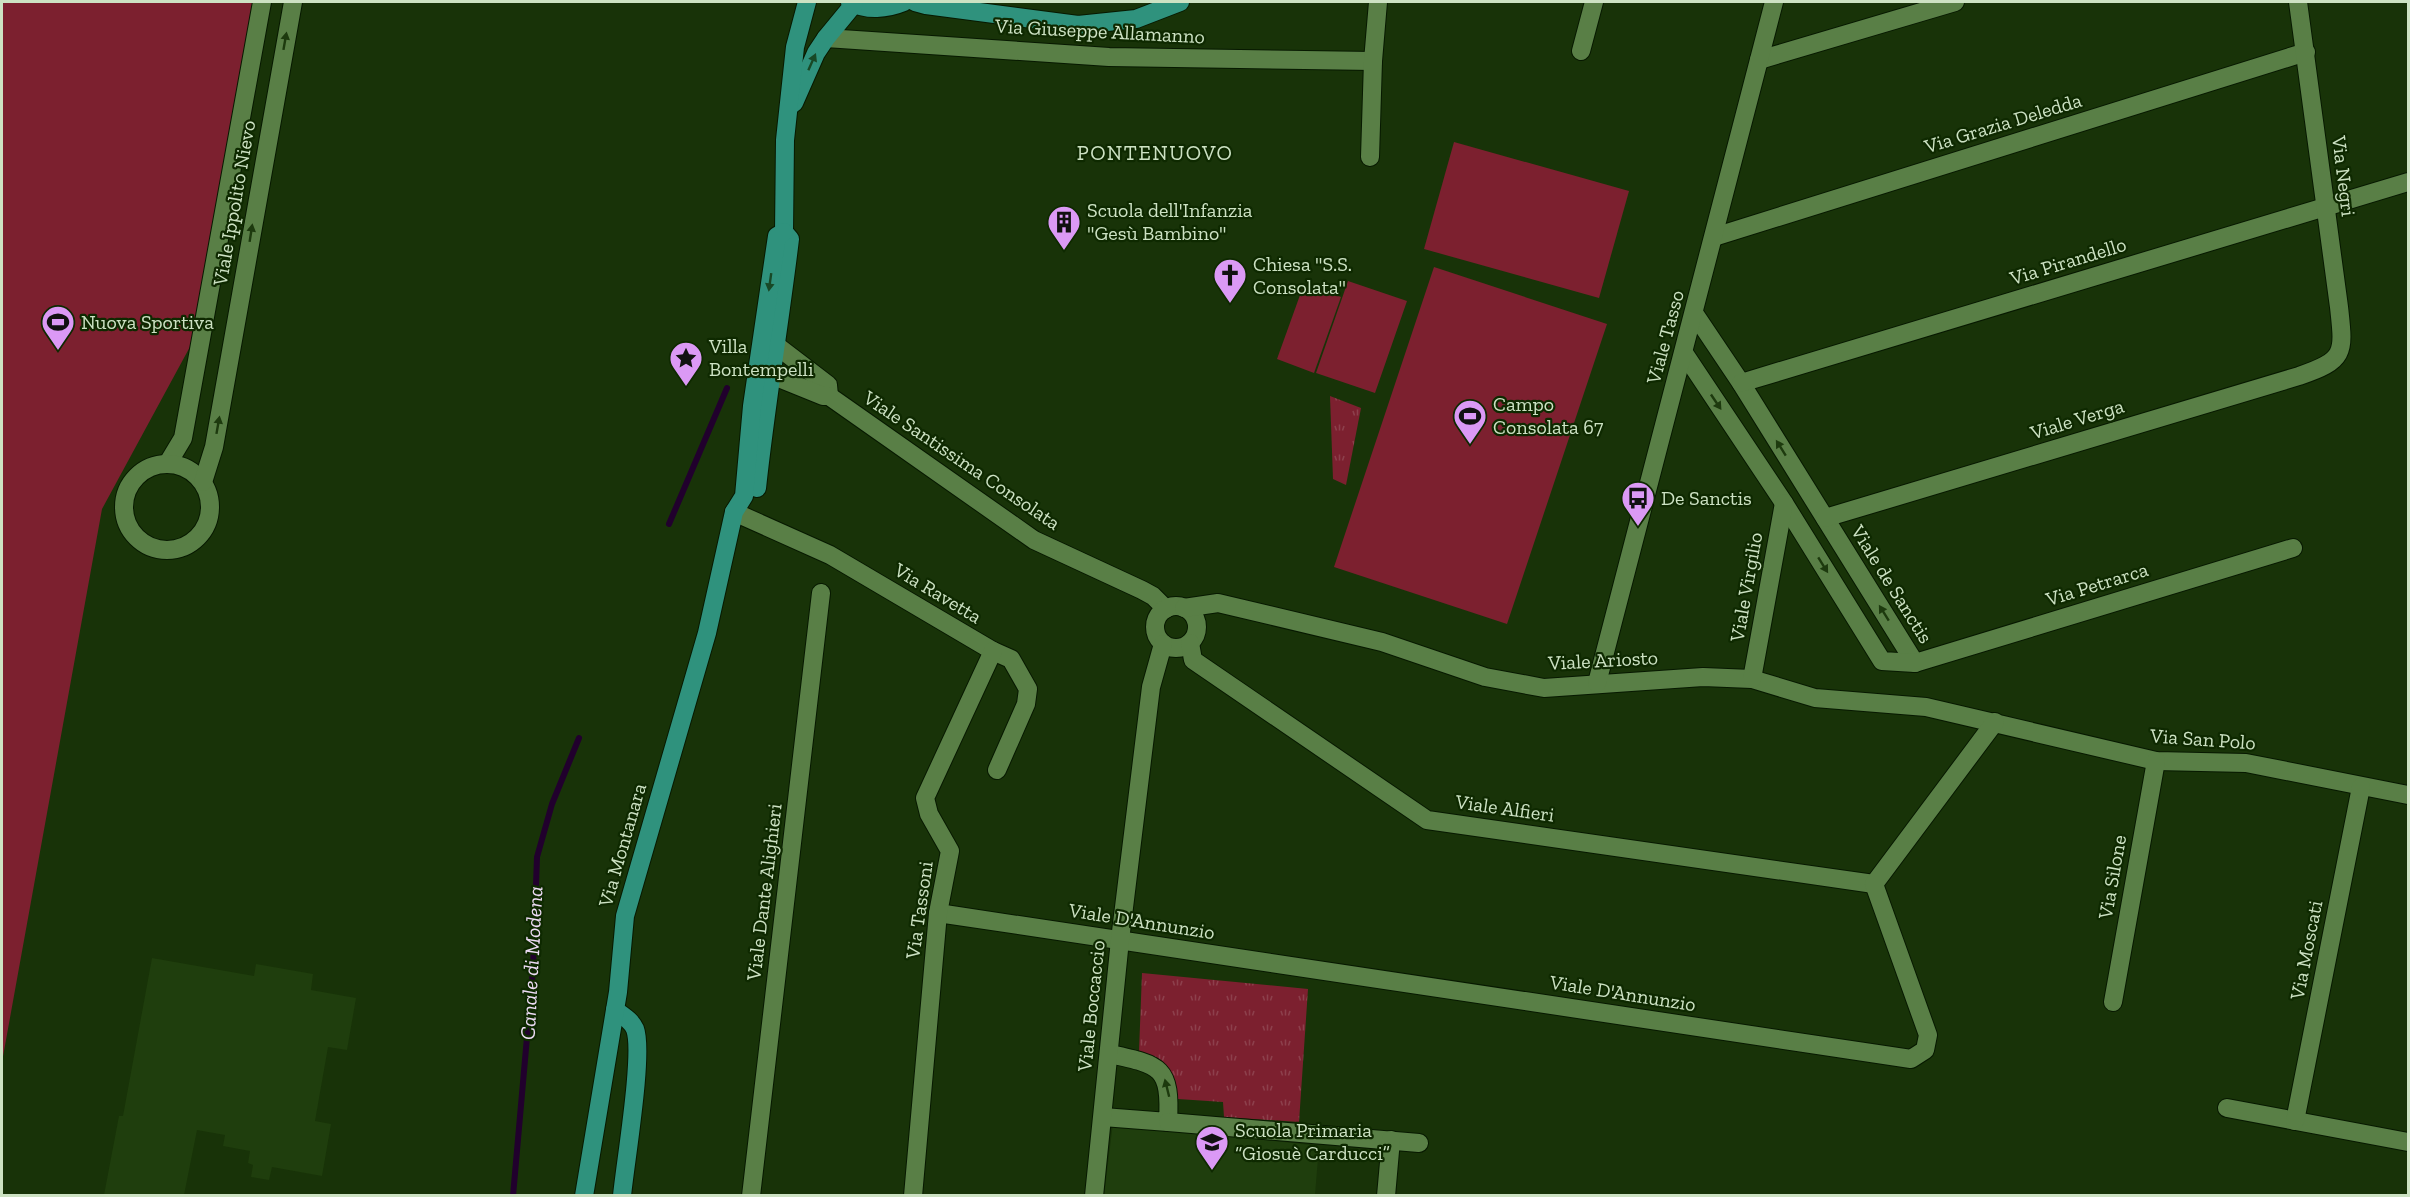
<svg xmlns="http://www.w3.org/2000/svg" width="2410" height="1197" viewBox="0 0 2410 1197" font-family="'Zilla Slab',serif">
	<defs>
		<pattern id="grass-tufts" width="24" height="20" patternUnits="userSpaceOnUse" patternTransform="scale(1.5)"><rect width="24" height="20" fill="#7c202f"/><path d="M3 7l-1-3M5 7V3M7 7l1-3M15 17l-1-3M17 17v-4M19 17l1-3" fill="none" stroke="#8d404c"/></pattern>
	</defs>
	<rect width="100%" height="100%" fill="#183308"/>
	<g fill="#1f3e0d">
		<path d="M152 958 254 976 256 964 313 974 311 990 356 998 347 1050 328 1047 315 1121 331 1124 322 1176 272 1167 269 1180 251 1177 253 1165 248 1163 250 1151 223 1146 225 1135 197 1130 184 1195H104L119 1116H123Z"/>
		<path d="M1113 1123 1319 1146 1315 1195 1104 1196Z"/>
	</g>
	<g fill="url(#grass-tufts)">
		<path d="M1330 396 1361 408 1346 485 1333 479Z"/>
		<path d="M1142 973 1308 989 1299 1122 1224 1117 1223 1102 1178 1099C1173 1067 1166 1066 1139 1052Z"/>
	</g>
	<g fill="#7c202f">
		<path d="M2 2H259L217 297 102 509 2 1062Z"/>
		<path d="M1454 142 1629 191 1599 298 1424 249Z"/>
		<path d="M1434 267 1607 324 1507 624 1334 567Z"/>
		<path d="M1348 281 1407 301 1375 393 1316 373Z"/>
		<path d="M1304 284 1341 297 1314 373 1277 359Z"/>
	</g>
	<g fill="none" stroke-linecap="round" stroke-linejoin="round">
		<g stroke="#21002d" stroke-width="6">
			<path d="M669 524 727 388"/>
			<path d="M513 1196 533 969 537 857 552 804 579 738"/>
		</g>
		<defs>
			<g id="minor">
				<path d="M826 38 1109 57 1373 61"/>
				<path d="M1581 51 1594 2"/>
				<path d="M1759 60 1955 2"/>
				<path d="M1370 157 1373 61 1378 2"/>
				<path d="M1714 237 2306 52"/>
				<path d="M1694 313 1741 383 1915 663"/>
				<path d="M777 346 828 385 829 396"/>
				<path d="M1684 353 1784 503 1882 661 1915 663 2293 548"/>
				<path d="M758 374 781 379 823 396H829L1034 540 1142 590 1153 596 1166 609"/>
				<path d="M1741 383 2408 182"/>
				<path d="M168 463 183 438 262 2"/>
				<circle cx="167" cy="507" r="43"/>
				<path d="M203 482 214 447 293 2"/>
				<path d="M734 512 830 555 993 651 1011 659 1028 689 1026 704 997 770"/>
				<path d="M1825 518 2299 376C2346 360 2344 353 2339 307L2298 2"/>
				<circle cx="1176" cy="627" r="21"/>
				<path d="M1184 608 1218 603 1382 642 1485 677 1544 688 1703 677 1752 679 1815 698 1926 707 2156 761 2246 763 2408 795"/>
				<path d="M1190 643 1193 660 1427 820 1874 884"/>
				<path d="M1752 679 1784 503"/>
				<path d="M1597 683 1774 2"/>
				<path d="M938 913 1911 1059 1925 1050 1928 1035 1874 884 1995 722"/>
				<path d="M2113 1002 2156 761"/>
				<path d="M2227 1108 2408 1142"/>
				<path d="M1103 1117 1168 1122C1171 1067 1161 1065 1110 1054"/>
				<path d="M2295 1121 2361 787"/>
				<path d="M1168 1122 1419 1143"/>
				<path d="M751 1196 821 593"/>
				<path d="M913 1196 938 913 950 851 929 814 925 798 993 651"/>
				<path d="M1094 1196 1120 940 1151 687 1163 644"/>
				<path d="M1386 1196 1391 1140"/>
			</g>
			<g id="major">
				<path d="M850 2C867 11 887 9 904 2"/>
				<path d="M915 2 926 5 1078 25 1136 19 1180 2"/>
				<path d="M794 103 816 53 826 38 854 4"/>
				<path d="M757 488C766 404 780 322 790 239L784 232 785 140 795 47 807 2"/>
				<path d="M615 1010C623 1016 631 1020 635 1029 644 1053 625 1164 622 1196"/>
				<path d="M584 1196 618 992 625 916 707 633 734 512 744 496 752 406 777 236 784 232"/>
			</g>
		</defs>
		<use href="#minor" stroke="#071900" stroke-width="20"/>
		<use href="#major" stroke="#071900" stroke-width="20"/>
		<use href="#minor" stroke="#597f46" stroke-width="18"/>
		<use href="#major" stroke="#2f927d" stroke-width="18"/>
	</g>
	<defs><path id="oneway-solid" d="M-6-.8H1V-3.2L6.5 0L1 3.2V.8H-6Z" transform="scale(1.5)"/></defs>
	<g fill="#1d3a0e">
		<use href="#oneway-solid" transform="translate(285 41) rotate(-80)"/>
		<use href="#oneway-solid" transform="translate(251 233) rotate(-81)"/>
		<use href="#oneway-solid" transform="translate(1716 402) rotate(56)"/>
		<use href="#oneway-solid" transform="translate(218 425) rotate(-80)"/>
		<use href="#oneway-solid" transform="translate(1781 448) rotate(-122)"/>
		<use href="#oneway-solid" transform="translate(1823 565) rotate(58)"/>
		<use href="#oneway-solid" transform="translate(1884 613) rotate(-122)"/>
		<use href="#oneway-solid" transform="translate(1167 1088) rotate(-104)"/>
	</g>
	<g fill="#184826">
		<use href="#oneway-solid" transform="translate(812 62) rotate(-66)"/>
		<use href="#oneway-solid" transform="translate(770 282) rotate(98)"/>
	</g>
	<defs>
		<symbol id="building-pin" viewBox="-11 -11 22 30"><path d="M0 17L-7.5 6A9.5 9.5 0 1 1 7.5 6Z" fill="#db99f5" stroke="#0e2900"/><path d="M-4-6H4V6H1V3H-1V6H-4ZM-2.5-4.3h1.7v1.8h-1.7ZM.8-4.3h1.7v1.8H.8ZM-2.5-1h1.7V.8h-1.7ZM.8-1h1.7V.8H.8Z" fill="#111"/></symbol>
		<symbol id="church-pin" viewBox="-11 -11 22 30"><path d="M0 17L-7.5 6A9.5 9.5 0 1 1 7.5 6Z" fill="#db99f5" stroke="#0e2900"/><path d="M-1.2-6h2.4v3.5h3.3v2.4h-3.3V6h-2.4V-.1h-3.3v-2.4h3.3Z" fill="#111"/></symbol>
		<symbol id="stadium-pin" viewBox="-11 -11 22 30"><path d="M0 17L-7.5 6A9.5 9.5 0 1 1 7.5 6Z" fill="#db99f5" stroke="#0e2900"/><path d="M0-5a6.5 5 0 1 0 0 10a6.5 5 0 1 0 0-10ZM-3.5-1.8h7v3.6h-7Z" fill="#111"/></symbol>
		<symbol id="sight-pin" viewBox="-11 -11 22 30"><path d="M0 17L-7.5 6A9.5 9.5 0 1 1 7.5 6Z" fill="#db99f5" stroke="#0e2900"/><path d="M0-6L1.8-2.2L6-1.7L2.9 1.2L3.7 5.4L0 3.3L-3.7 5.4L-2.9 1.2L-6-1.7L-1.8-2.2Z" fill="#111"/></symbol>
		<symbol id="bus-pin" viewBox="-11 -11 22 30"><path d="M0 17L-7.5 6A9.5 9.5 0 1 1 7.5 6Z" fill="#db99f5" stroke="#0e2900"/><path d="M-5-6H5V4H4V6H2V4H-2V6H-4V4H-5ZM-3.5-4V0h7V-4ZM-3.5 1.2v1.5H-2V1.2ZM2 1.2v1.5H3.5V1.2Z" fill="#111"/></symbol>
		<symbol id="school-pin" viewBox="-11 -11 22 30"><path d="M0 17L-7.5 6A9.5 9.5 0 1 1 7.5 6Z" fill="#db99f5" stroke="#0e2900"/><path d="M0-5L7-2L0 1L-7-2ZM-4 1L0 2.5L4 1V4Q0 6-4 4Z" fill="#111"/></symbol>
	</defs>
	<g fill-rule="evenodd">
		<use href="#building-pin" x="1045" y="203" width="38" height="52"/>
		<use href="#church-pin" x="1211" y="256" width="38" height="52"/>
		<use href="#stadium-pin" x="39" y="303" width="38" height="52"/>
		<use href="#sight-pin" x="667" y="339" width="38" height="52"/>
		<use href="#stadium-pin" x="1451" y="397" width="38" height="52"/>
		<use href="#bus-pin" x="1619" y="479" width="38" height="52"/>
		<use href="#school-pin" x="1193" y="1123" width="38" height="52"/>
	</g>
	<g text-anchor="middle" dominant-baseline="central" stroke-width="4.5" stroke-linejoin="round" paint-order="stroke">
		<g font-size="20" fill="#cde2c3" stroke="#0e2900">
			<text transform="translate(1100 31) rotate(3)">Via Giuseppe Allamanno</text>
			<text transform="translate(2003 123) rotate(-17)">Via Grazia Deledda</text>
			<text transform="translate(2344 176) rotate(83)">Via Negri</text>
			<text transform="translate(234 203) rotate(-80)">Viale Ippolito Nievo</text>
			<text transform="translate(2068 261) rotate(-17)">Via Pirandello</text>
			<text transform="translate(1665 337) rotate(-75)">Viale Tasso</text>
			<text transform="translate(2077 419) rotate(-17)">Viale Verga</text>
			<text transform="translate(962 460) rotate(34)">Viale Santissima Consolata</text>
			<text transform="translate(1892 584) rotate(58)">Viale de Sanctis</text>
			<text transform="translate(2097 584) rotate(-17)">Via Petrarca</text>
			<text transform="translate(1746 587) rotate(-80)">Viale Virgilio</text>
			<text transform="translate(938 593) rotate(31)">Via Ravetta</text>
			<text transform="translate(1603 660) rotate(-3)">Viale Ariosto</text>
			<text transform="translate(2203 739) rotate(4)">Via San Polo</text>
			<text transform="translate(1505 808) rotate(8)">Viale Alfieri</text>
			<text transform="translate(622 845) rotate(-74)">Via Montanara</text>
			<text transform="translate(2112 877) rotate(-80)">Via Silone</text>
			<text transform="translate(764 892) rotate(-83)">Viale Dante Alighieri</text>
			<text transform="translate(919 910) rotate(-82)">Via Tassoni</text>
			<text transform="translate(1142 921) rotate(9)">Viale D'Annunzio</text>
			<text transform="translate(2306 950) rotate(-79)">Via Moscati</text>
			<text transform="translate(1623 993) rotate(9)">Viale D'Annunzio</text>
			<text transform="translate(1091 1006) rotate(-84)">Viale Boccaccio</text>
		</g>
		<g font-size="20" fill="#cde2c3" stroke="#0e2900" text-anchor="start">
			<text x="1087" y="210">Scuola dell'Infanzia<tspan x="1087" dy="23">"Gesù Bambino"</tspan></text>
			<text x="1253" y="264">Chiesa "S.S.<tspan x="1253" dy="23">Consolata"</tspan></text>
			<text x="81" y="322">Nuova Sportiva</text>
			<text x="709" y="346">Villa<tspan x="709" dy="23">Bontempelli</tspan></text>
			<text x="1493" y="404">Campo<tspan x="1493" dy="23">Consolata 67</tspan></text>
			<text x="1661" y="498">De Sanctis</text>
			<text x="1235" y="1130">Scuola Primaria<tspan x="1235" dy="23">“Giosuè Carducci”</tspan></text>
		</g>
		<g font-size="21" letter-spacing="1.5" fill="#cde2c3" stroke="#0e2900">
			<text x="1155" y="152">PONTENUOVO</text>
		</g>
		<g font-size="21" font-style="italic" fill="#eedcf5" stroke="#0e2900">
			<text transform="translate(531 963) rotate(-87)">Canale di Modena</text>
		</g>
	</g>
	<rect width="2410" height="1197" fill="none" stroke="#cde2c3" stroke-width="6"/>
</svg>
